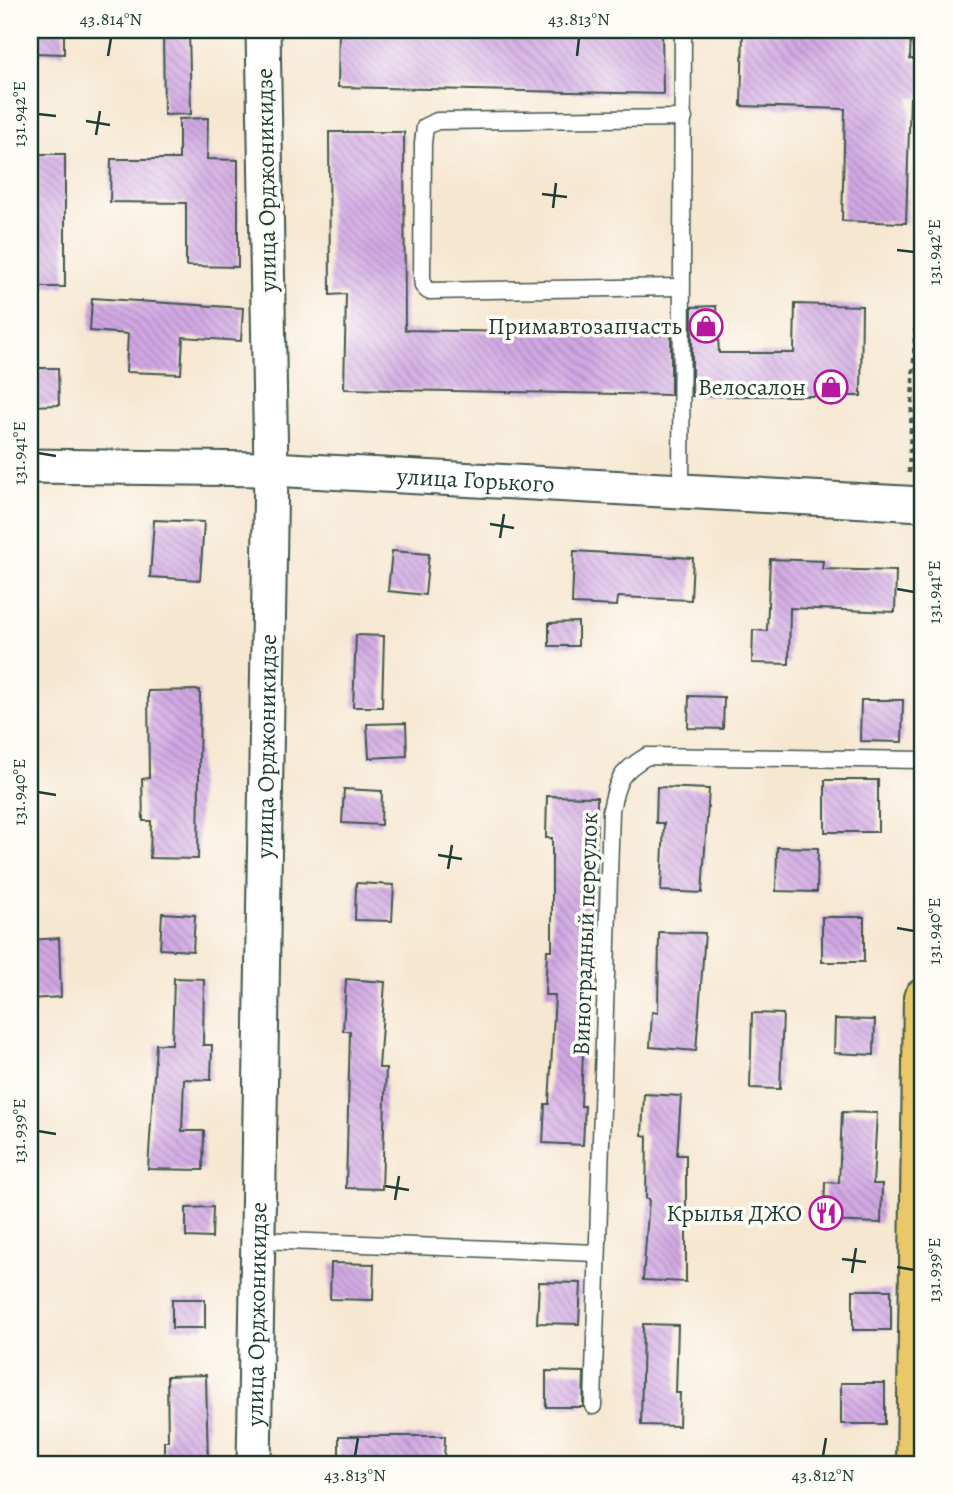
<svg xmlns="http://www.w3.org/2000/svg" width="953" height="1494" viewBox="0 0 953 1494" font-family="Alegreya,serif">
	<defs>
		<pattern id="building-back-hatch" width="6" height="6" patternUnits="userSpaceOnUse" patternTransform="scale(1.75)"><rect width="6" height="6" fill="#d1a7e3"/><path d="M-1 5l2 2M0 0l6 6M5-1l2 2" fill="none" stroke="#a989b9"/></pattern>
	</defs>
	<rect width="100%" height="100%" fill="#fdfcf7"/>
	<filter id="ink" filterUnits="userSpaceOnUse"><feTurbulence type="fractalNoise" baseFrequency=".0143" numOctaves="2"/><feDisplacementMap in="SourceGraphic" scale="14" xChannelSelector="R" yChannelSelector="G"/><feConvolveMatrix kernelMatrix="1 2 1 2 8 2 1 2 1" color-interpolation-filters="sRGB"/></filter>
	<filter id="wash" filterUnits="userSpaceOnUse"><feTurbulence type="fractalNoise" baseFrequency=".00686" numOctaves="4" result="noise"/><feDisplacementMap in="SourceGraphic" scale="28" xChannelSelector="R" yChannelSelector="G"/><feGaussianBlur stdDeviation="1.57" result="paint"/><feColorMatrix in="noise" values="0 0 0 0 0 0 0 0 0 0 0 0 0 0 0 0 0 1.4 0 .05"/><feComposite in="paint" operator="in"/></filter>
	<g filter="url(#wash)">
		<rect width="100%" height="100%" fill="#f6e7d1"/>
		<g id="blocks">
			<g fill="url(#building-back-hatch)">
				<path d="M32 30H64V54L32 53Z"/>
				<path d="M163 30H189L191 114 164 115Z"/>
				<path d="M339 30H662L663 94 338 87Z"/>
				<path d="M845 30H911L910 59H923L921 98H910L906 223 842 221 845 109 741 106 743 32 844 35Z"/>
				<path d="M208 118 207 159 238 160V267L186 266V203L110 202 111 159H179V119Z"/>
				<path d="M329 132H404L405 330 671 335V395L344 389 346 294 330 295Z"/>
				<rect x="30" y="154" width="35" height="133"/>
				<path d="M92 298 243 308 241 341 183 337 181 374 126 372 128 334 90 331Z"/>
				<path d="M795 304 862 306 861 396H692V307L716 306 719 353H794Z"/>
				<path d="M30 368H58L59 405 30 406Z"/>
				<path d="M154 520 204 522 200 580 150 577Z"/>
				<path d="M392 551 429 554 425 595 388 591Z"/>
				<path d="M574 551 693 558 691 600 618 597 617 606 572 604Z"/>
				<path d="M770 559 823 561 822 569 896 571 895 612 790 608 789 664 752 663 753 630 767 631Z"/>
				<path d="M578 622V646H549V623Z"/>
				<path d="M356 635 384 636 382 707H353Z"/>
				<path d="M200 690 198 859 150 858 151 821H143L142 779 149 778 148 691Z"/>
				<path d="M689 696 724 697 723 729 688 728Z"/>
				<path d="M861 700H903L902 742 860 741Z"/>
				<path d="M406 723 407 756 369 758 367 724Z"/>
				<rect x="825" y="780" width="53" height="52"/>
				<path d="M657 787 709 789 702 893 661 891 664 823H656Z"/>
				<path d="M344 789 382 791 381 825 342 823Z"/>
				<path d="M547 796 597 797 596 914H588L581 1106H585L583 1145 543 1143 545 1104H549L555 995H545L547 950H552V838H546Z"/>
				<path d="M777 847 818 848 817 892 776 891Z"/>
				<path d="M356 883 394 885 392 921 355 920Z"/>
				<path d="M162 913 195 915 193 951 160 949Z"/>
				<rect x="822" y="917" width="42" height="45"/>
				<path d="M659 932 705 933 696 1051 650 1047 652 1012 658 1013Z"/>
				<path d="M59 938 61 997 30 999V940Z"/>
				<path d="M174 978 204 979 203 1045H212L211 1080 184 1079 182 1131H204L203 1170 148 1169 156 1044H172Z"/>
				<path d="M346 979 385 982 379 1068H386L382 1189 346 1188 350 1031H343Z"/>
				<path d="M752 1013 783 1014 780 1089 750 1088Z"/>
				<path d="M835 1019 875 1020 874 1055 834 1053Z"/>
				<path d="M644 1094 681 1096 677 1155H686V1282L643 1280 649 1199H646L647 1136 642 1135Z"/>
				<path d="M842 1112 877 1113 873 1184H882L881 1223 824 1221 825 1182 839 1183Z"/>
				<path d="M213 1207 212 1238 186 1237V1208Z"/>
				<path d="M331 1263 374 1264 373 1300 330 1299Z"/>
				<path d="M539 1282 581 1283 579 1324 537 1323Z"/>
				<rect x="853" y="1290" width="38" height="40"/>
				<rect x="172" y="1299" width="33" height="29"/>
				<path d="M643 1324 678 1325 676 1393H680L679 1426 641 1425Z"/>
				<path d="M546 1371 584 1372 583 1407H546Z"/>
				<path d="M206 1375 208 1464H164V1441H168L167 1376Z"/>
				<rect x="841" y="1383" width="44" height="41"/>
				<path d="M339 1436H445L444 1464H339Z"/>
			</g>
		</g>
	</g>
	<g filter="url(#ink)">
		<use href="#blocks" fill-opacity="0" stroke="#3f564c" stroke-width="2"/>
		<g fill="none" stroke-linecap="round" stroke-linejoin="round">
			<defs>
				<g id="service">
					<path d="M681 287 428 291 423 286 422 276 423 143 425 127 437 121 684 118"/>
					<path d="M681 493 683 30"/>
					<path d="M260 1240 596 1253"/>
					<path d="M593 1406 611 810C617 780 620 772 647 756L923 760"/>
				</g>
				<g id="minor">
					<path id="s1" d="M30 466 271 469 923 504"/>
					<path id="s2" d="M254 1464 271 469 263 30"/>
				</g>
				<path id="trunk" d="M916 1464 923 998"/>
			</defs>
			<use href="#service" stroke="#3f564c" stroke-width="19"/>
			<use href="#minor" stroke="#3f564c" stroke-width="37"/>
			<use href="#trunk" stroke="#3f564c" stroke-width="42"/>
			<path stroke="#3f564c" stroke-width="4.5" stroke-dasharray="5 5" stroke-linecap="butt" d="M909 473 923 159"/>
			<use href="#service" stroke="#fff" stroke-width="16"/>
			<use href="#minor" stroke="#fff" stroke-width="33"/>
			<use href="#trunk" stroke="#eac769" stroke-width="38"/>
		</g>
	</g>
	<path fill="none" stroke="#1f3d34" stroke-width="2.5" d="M108 56 111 38M577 56 579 38M38 114 56 116M86 121 110 125M96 135 100 111M542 194 567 197M553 208 556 183M897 250 914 252M38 453 56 456M490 524 514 528M500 538 504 514M897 589 914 592M38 792 56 795M438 855 462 859M448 869 452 845M897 928 914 931M38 1131 56 1134M385 1186 409 1190M395 1200 399 1176M842 1259 866 1262M897 1267 914 1270M852 1273 856 1248M355 1456 358 1438M823 1456 826 1438"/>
	<defs>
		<symbol id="shop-ring" viewBox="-11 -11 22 22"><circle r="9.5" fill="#fdfcf7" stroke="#b5179e" stroke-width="1.5"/><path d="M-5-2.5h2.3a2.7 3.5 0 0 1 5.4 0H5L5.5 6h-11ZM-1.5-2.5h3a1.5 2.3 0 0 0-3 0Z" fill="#b5179e"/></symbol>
		<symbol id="restaurant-ring" viewBox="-11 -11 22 22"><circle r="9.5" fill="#fdfcf7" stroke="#b5179e" stroke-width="1.5"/><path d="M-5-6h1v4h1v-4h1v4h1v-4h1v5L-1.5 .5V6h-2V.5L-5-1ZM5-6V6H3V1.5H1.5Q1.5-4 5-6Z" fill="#b5179e"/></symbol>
	</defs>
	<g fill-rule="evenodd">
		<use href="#shop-ring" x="687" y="307" width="38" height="38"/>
		<use href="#shop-ring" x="812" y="368" width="38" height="38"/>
		<use href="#restaurant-ring" x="807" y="1194" width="38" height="38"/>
	</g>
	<g text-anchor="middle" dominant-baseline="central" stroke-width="7" stroke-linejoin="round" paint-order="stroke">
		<g font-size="24" fill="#1f3d34" stroke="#fdfcf7">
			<text transform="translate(266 180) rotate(-91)">улица Орджоникидзе</text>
			<text stroke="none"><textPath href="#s1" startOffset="446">улица Горького</textPath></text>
			<text stroke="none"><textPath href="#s2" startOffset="718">улица Орджоникидзе</textPath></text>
			<text transform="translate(585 934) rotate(-88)">Виноградный переулок</text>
			<text stroke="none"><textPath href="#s2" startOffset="150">улица Орджоникидзе</textPath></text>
		</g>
		<g font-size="24" fill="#1f3d34" stroke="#fdfcf7" text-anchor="end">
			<text x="682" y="326">Примавтозапчасть</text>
			<text x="806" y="387">Велосалон</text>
			<text x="802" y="1213">Крылья ДЖО</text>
		</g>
	</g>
	<rect width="953" height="1494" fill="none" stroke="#fdfcf7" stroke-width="77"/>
	<rect x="38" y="38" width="876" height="1418" fill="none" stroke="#1f3d34" stroke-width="2.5"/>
	<g font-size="18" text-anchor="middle" fill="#1f3d34">
		<text x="111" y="25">43.814°N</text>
		<text x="579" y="25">43.813°N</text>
		<text transform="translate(19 114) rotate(-90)" y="6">131.942°E</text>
		<text transform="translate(934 252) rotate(-90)" y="6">131.942°E</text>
		<text transform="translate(19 453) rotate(-90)" y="6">131.941°E</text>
		<text transform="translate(934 592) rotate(-90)" y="6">131.941°E</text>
		<text transform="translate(19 792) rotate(-90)" y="6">131.940°E</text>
		<text transform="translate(934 931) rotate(-90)" y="6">131.940°E</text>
		<text transform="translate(19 1131) rotate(-90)" y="6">131.939°E</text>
		<text transform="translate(934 1270) rotate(-90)" y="6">131.939°E</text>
		<text x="355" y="1481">43.813°N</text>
		<text x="823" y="1481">43.812°N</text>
	</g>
</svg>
